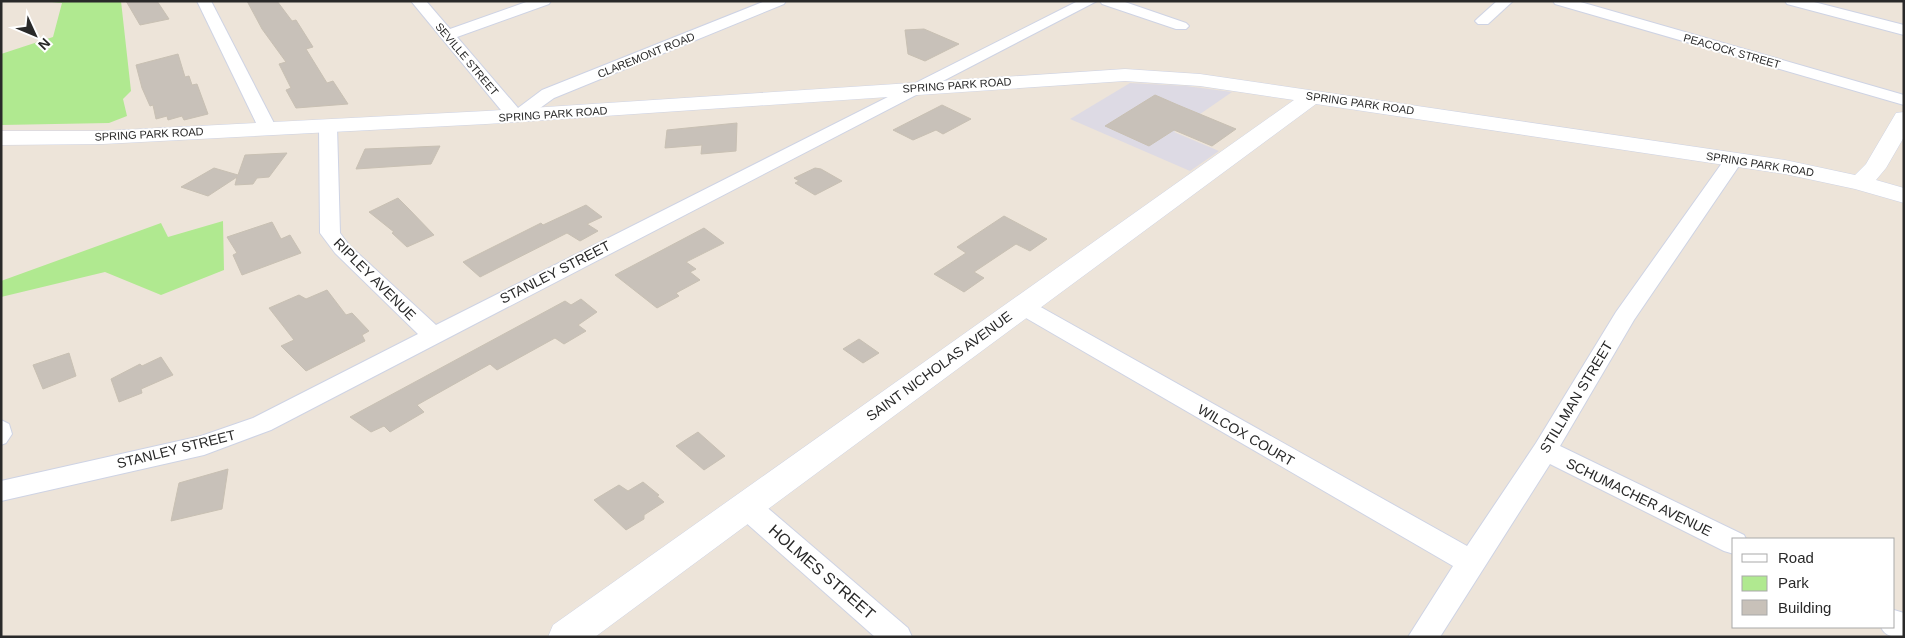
<svg xmlns="http://www.w3.org/2000/svg" width="1905" height="638" viewBox="0 0 1905 638" font-family="Helvetica,sans-serif">
	<rect width="100%" height="100%" fill="#ede4d9"/>
	<path fill="#dddae4" d="M1130 83 1186 86 1232 92 1174 132 1219 151 1190 171 1070 119Z"/>
	<g fill="#b0e990">
		<path d="M42 1H121L131 91 123 99 127 116 109 123 1 125V54L53 37 62 3Z"/>
		<path d="M223 221 224 270 161 295 105 272 1 297V281L161 223 168 237Z"/>
	</g>
	<g fill="#c8c1b9" stroke="#c8c0b3">
		<path d="M126 1H157L169 19 140 25Z"/>
		<path d="M247 1H277L292 21 296 20 313 47 306 49 327 83 333 81 348 104 296 108 286 90 291 88 279 64 286 62 262 29Z"/>
		<path d="M924 29 959 44 925 61 908 54 905 30Z"/>
		<path d="M178 54 185 77 189 76 192 85 197 84 208 114 184 120 182 116 168 120 167 116 156 119 153 105 150 106 142 88 136 65Z"/>
		<path d="M1155 95 1178 105 1236 129 1212 146 1174 130 1149 146 1105 126Z"/>
		<path d="M942 105 971 119 943 134 936 130 913 140 893 130Z"/>
		<path d="M737 123 736 151 701 154 702 145 665 148 667 130Z"/>
		<path d="M440 146 431 164 356 169 365 149Z"/>
		<path d="M287 153 269 177 257 178 253 184 235 185 237 177 208 196 181 187 214 168 238 175 245 155Z"/>
		<path d="M815 168 821 169 842 181 815 195 795 183 799 181 794 178Z"/>
		<path d="M398 198 408 208 434 235 407 247 392 233 394 232 369 212Z"/>
		<path d="M586 205 602 217 587 224 598 231 580 241 567 233 480 277 463 262 541 223 543 225Z"/>
		<path d="M1004 216 1047 239 1030 251 1016 244 974 272 984 278 964 292 934 274 966 253 957 247Z"/>
		<path d="M272 222 281 239 290 235 301 253 242 275 233 255 237 253 227 237Z"/>
		<path d="M704 228 724 243 686 262 696 269 690 272 700 280 676 293 679 296 657 308 615 275Z"/>
		<path d="M327 290 346 315 352 313 369 331 362 335 365 341 306 371 281 346 294 340 269 308 299 295 306 299Z"/>
		<path d="M581 299 597 312 578 325 586 331 564 344 555 338 497 370 490 364 417 405 424 412 390 432 384 426 371 432 350 417 565 301 571 305Z"/>
		<path d="M859 339 879 353 863 363 843 349Z"/>
		<path d="M69 353 76 376 43 389 33 365Z"/>
		<path d="M161 357 173 375 141 389 142 393 119 402 111 379 140 364 142 366Z"/>
		<path d="M698 432 725 456 704 470 676 446Z"/>
		<path d="M228 469 222 509 171 521 179 483Z"/>
		<path d="M643 482 659 495 657 496 664 502 644 515V519L626 530 594 500 619 485 628 491Z"/>
	</g>
	<g fill="none" stroke-linecap="round" stroke-linejoin="round">
		<defs>
			<path id="lane" d="M1 420 9 424 12 434 6 443 1 445Z"/>
			<g id="street">
				<path d="M197 1H211L277 129 274 133H262L259 129Z"/>
				<path d="M411 1H426L450 29 529 1H551L549 4 457 37 518 108 542 90 765 1H786L784 4 554 98 522 121H510Z"/>
				<path d="M1078 1H1097L271 430 204 455 1 501V481L201 436 253 418 418 334 335 253 320 233 319 126 322 122H334L337 126 340 233 349 245 436 325Z"/>
				<path d="M1100 1H1122L1186 23 1189 26 1186 29H1176L1102 4Z"/>
				<path d="M1497 1H1513L1488 24H1478L1475 21 1478 18Z"/>
				<path d="M1553 1H1577L1904 95V105L1555 4Z"/>
				<path d="M1785 1H1810L1904 25V35L1787 4Z"/>
				<path d="M1734 154 1741 156 1743 160 1634 320 1560 446 1744 535 1746 539H1734V554L1724 551 1550 464 1440 637H1408L1453 566 1014 311 1011 306 1014 301 1022 299 1030 301 1467 546 1536 443 1616 312 1727 156Z"/>
				<path d="M746 495 756 498 908 628 912 637H875L736 514 732 506 736 498Z"/>
				<path d="M1894 610 1904 613V637C1894 637 1885 637 1881 627H1894Z"/>
			</g>
			<path id="secondary" d="M1125 69 1200 74 1785 160 1855 175 1866 164 1896 113 1904 112V137L1886 168 1876 180 1904 188V203L1855 189 1785 174 1316 104 595 637H548L553 625 1294 100 1200 86 1125 81 486 124 103 144 1 145V131H103L486 111Z"/>
		</defs>
		<use href="#lane" stroke="#ced3e4" stroke-width="2"/>
		<use href="#street" stroke="#ced3e4" stroke-width="2"/>
		<use href="#secondary" stroke="#ced3e4" stroke-width="1"/>
		<use href="#lane" fill="#fff" fill-rule="evenodd"/>
		<use href="#street" fill="#fff" fill-rule="evenodd"/>
		<use href="#secondary" fill="#fff" fill-rule="evenodd"/>
	</g>
	<g text-anchor="middle" dominant-baseline="central" stroke-width="4" stroke-linejoin="round" paint-order="stroke">
		<g font-size="11" fill="#292929" stroke="#fff">
			<text transform="translate(1732 51) rotate(16)">PEACOCK STREET</text>
			<text transform="translate(646 55) rotate(-22)">CLAREMONT ROAD</text>
			<text transform="translate(467 59) rotate(50)">SEVILLE STREET</text>
			<text transform="translate(957 85) rotate(-4)">SPRING PARK ROAD</text>
			<text transform="translate(1360 103) rotate(8)">SPRING PARK ROAD</text>
			<text transform="translate(553 114) rotate(-4)">SPRING PARK ROAD</text>
			<text transform="translate(149 134) rotate(-3)">SPRING PARK ROAD</text>
			<text transform="translate(1760 164) rotate(9)">SPRING PARK ROAD</text>
		</g>
		<g font-size="14" fill="#292929" stroke="#fff">
			<text transform="translate(555 272) rotate(-27)">STANLEY STREET</text>
			<text transform="translate(375 279) rotate(45)">RIPLEY AVENUE</text>
			<text transform="translate(939 366) rotate(-36)">SAINT NICHOLAS AVENUE</text>
			<text transform="translate(1576 397) rotate(-59)">STILLMAN STREET</text>
			<text transform="translate(1246 435) rotate(30)">WILCOX COURT</text>
			<text transform="translate(176 449) rotate(-14)">STANLEY STREET</text>
			<text transform="translate(1639 497) rotate(26)">SCHUMACHER AVENUE</text>
		</g>
		<g font-size="16" fill="#292929" stroke="#fff">
			<text transform="translate(822 572) rotate(41)">HOLMES STREET</text>
		</g>
	</g>
	<rect width="1905" height="638" fill="none" stroke="#292929" stroke-width="5"/>
	<rect x="1732" y="538" width="162" height="90" fill="#ffffff" stroke="#a9a9a9"/>
	<rect x="1742" y="554" width="25" height="8" fill="#ffffff" stroke="#a9a9a9"/>
	<text x="1778" y="563" font-size="15" fill="#292929">Road</text>
	<rect x="1742" y="576" width="25" height="15" fill="#b0e990" stroke="#a9a9a9"/>
	<text x="1778" y="588" font-size="15" fill="#292929">Park</text>
	<rect x="1742" y="600" width="25" height="15" fill="#c8c1b9" stroke="#a9a9a9"/>
	<text x="1778" y="613" font-size="15" fill="#292929">Building</text>
	<g transform="translate(35 35) rotate(134)" stroke="#ffffff" stroke-width="4" paint-order="stroke">
	<path d="M0-4L9 19L0 12L-9 19Z" fill="#292929"/>
	<text y="-8" font-size="14" font-weight="bold" text-anchor="middle" fill="#292929">N</text>
	</g>
</svg>
